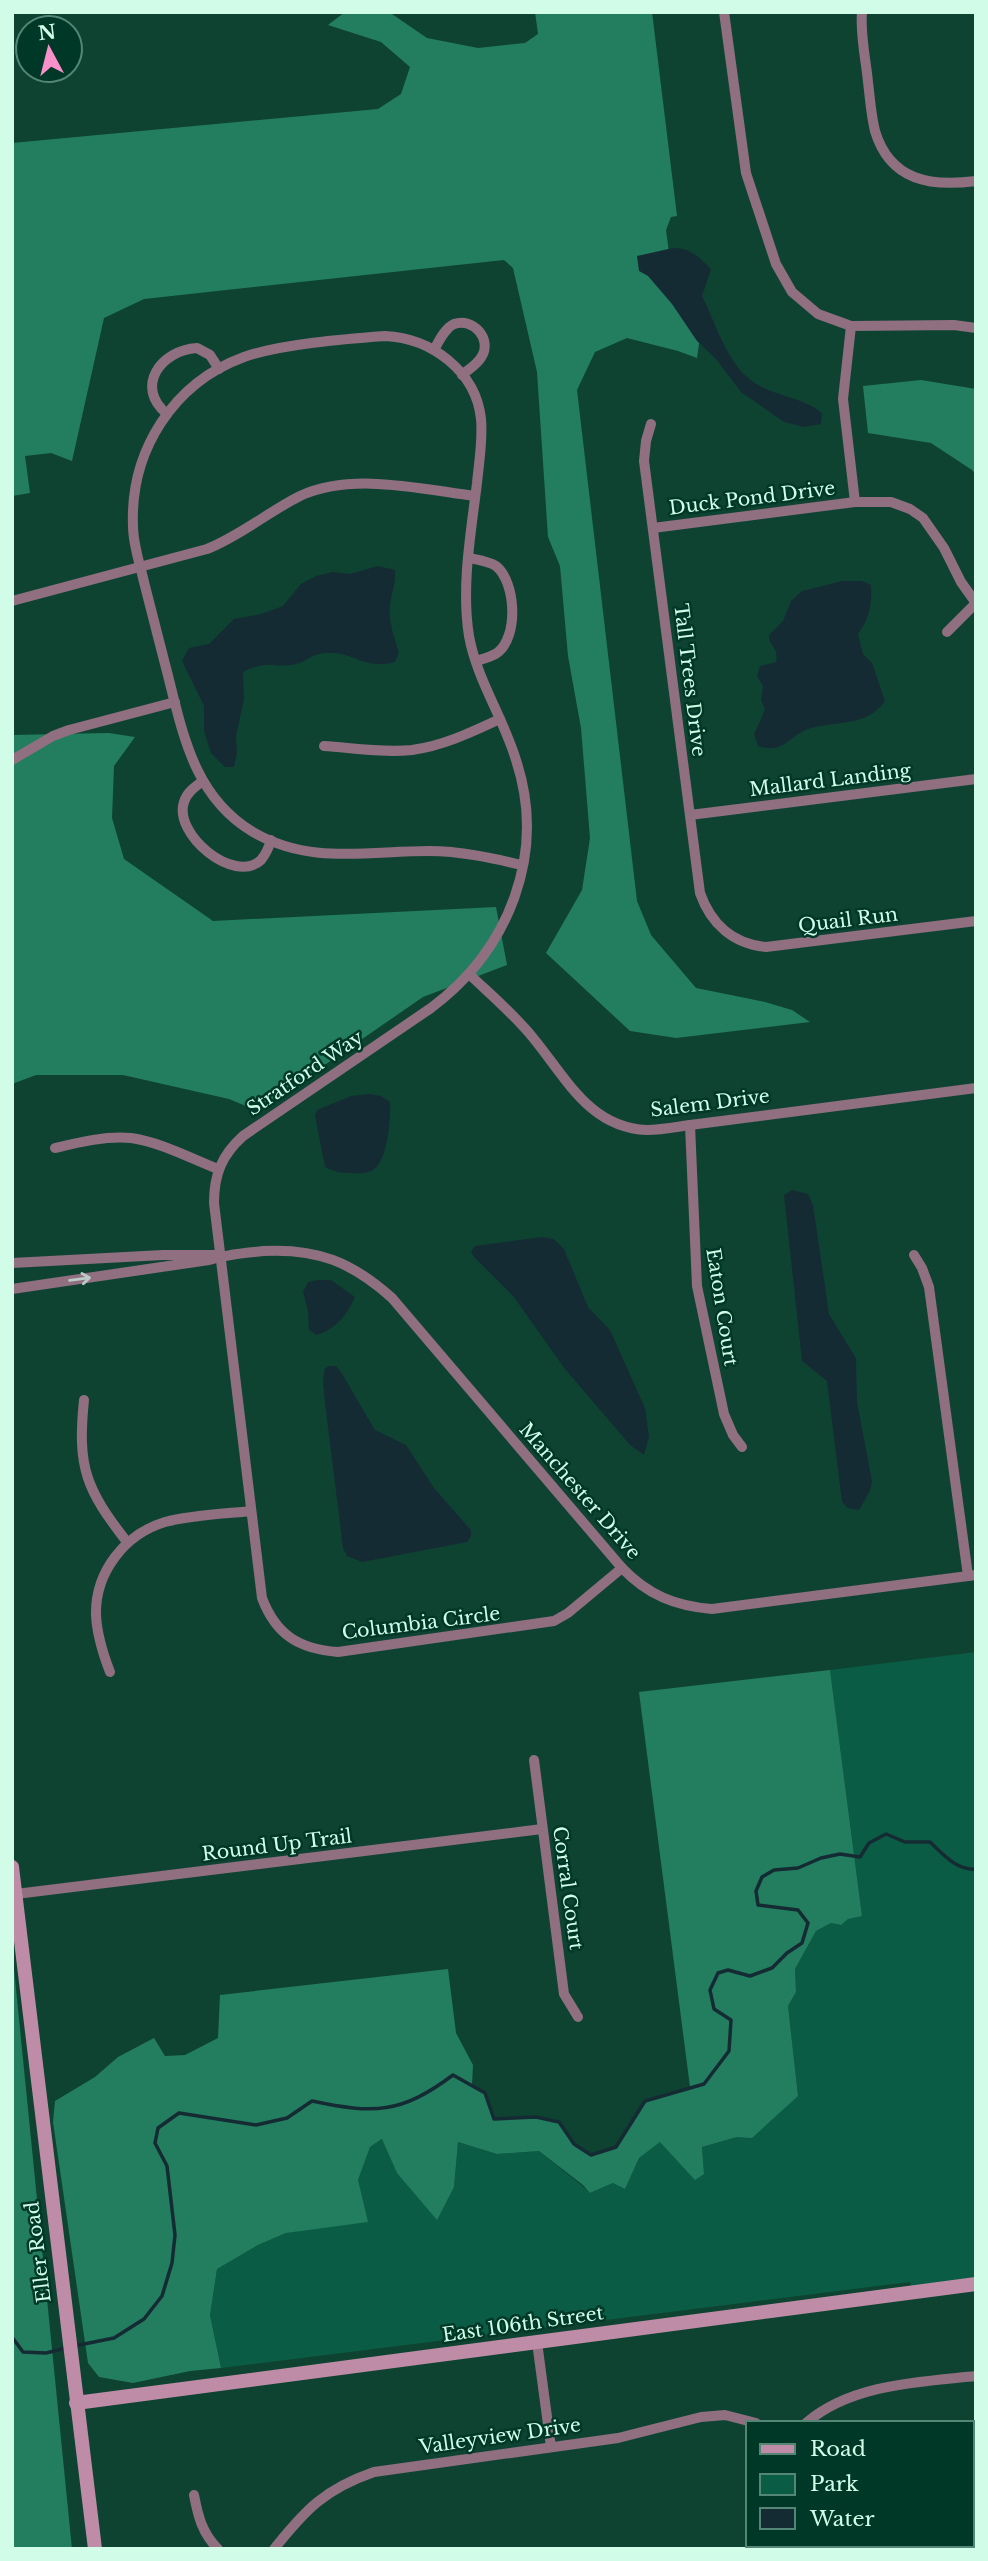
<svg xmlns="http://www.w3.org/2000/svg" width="988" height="2561" viewBox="0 0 988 2561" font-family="'Libre Baskerville',serif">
	<rect width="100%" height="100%" fill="#0f4331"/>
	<path fill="#0b5c44" d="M976 1652V2279L911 2287 910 2282 221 2368 210 2315 217 2269 258 2245 286 2233 312 2228 358 2180 370 2147 383 2139 397 2173 454 2187 458 2142 497 2154 539 2151 591 2193 613 2183 625 2189 639 2158 660 2141 704 2174 702 2147 737 2137 798 2096 788 2006 796 1992 795 1969 816 1931 831 1923 840 1925 848 1919 862 1915 830 1670Z"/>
	<g fill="#237e5f">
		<path d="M345 12H389L427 38 478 48 525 43 538 34 535 12H652L677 216 671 217 666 230 671 267 701 330 697 358 678 351 627 338 595 352 577 390 637 901 651 935 696 988 765 1002 792 1010 810 1022 676 1038 630 1031 546 953 582 890 590 838 581 728 568 656 560 566 548 537 537 372 513 268 504 260 144 299 104 318 72 461 51 453 25 456 30 493 12 496V143L378 109 401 94 410 67 381 42 328 25Z"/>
		<path d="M921 380 976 389V475L972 470 931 443 868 433 863 386Z"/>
		<path d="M109 733 135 737 114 766 112 818 124 859 213 921 496 907 507 965 423 997 258 1111 229 1099 123 1075H36L12 1084V735Z"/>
		<path d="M830 1670 862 1916 848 1919 841 1925 831 1923 816 1931 795 1969 796 1992 788 2006 798 2096 752 2138 737 2137 702 2147 704 2174 695 2180 660 2142 639 2158 625 2189 613 2183 590 2193 583 2185 539 2151 497 2154 458 2142 454 2187 437 2220 397 2173 382 2139 370 2147 358 2180 368 2222 286 2233 258 2245 217 2269 210 2315 221 2368 190 2371 133 2383 99 2377 88 2363 53 2122 55 2101 95 2077 118 2057 154 2038 165 2056 185 2055 218 2038 220 1995 448 1969 456 2033 473 2065 472 2085 485 2093 494 2119 536 2117 559 2122 574 2144 591 2155 616 2147 645 2101 690 2087 639 1692Z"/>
		<path d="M12 1949 72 2549H12Z"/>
	</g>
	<g fill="#152b34">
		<path d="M673 248C691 248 699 257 711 269L702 296C718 327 728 371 762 387 782 397 805 399 822 413L821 424 804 427 784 422 741 392 716 359 697 341 672 304 648 276 639 271 637 256Z"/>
		<path d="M378 566 395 570C396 582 392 592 390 604 388 621 394 637 399 653L395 662C366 670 357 654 332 653 311 652 311 660 296 664 274 669 268 659 243 672L244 699 236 736 237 753 234 767H225L211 753 204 731V706L182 661 189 648 209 644 234 619 261 614 283 606 301 584 316 576 333 572 350 574Z"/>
		<path d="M842 581H862L871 585C872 604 870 618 858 634L863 654 872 663 885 701C866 728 836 720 808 729 789 736 783 755 758 746L754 734 765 710 761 700 763 686 757 676 760 666 776 662C779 645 769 648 769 635L783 621 791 601 802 591Z"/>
		<path d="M370 1094 381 1096 390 1102C391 1118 388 1161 373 1170 368 1173 357 1174 351 1173 341 1173 334 1172 325 1167L315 1116 317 1110 351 1096Z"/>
		<path d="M792 1190 808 1194 813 1205 829 1314 856 1358 857 1402 872 1481 870 1491 859 1510 848 1508 842 1502 827 1381 802 1361 784 1195Z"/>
		<path d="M542 1237 554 1239 564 1249 588 1307 610 1330 645 1408 649 1437 644 1455 630 1445 565 1369 513 1296 474 1257 471 1252 475 1246Z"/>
		<path d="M318 1280H331L355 1297C347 1315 336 1329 317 1335L309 1330 308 1311 303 1292 308 1282Z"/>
		<path d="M329 1366H336L341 1372 375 1430 406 1445 434 1488 471 1530V1536L467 1542 362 1562 347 1556 343 1548 325 1403 323 1381 325 1368Z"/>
	</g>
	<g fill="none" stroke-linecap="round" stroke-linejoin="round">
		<g stroke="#152b34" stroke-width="3.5">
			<path d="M12 2337 23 2352 46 2353 66 2348"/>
			<path d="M74 2346 114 2338 144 2319 162 2296 172 2263 175 2235 167 2166 155 2143 158 2128 179 2113 256 2125 287 2118 312 2101C374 2114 401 2114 453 2075L485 2093 494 2119 536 2117 559 2122 574 2144 591 2155 616 2147 645 2101 704 2084 729 2051 731 2020 714 2009 710 1990 718 1973 728 1970 750 1976 772 1968 787 1953 802 1943 808 1923 798 1910 758 1905 756 1891 762 1877 774 1870 798 1868 821 1858 840 1854 860 1857 869 1843 886 1834 905 1842H930C943 1854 957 1871 976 1869"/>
		</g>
		<g stroke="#8f6f80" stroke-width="10">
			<path d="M724 12 746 173 776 264 792 292 818 314 851 326 954 325 976 328"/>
			<path d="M862 12C860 35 866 60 868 82 870 98 871 115 875 131 890 181 931 187 976 181"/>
			<path d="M851 326 843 399 855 502"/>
			<path d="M434 350C439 341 445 328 454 324 473 317 492 339 482 356 478 364 469 369 462 375"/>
			<path d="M167 414C134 387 161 350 197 348L210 355 219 369"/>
			<path d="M651 424 646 441 644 461 700 893C711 924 733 944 766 947L976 921"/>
			<path d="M653 528 855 502H891L910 509 923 518 944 548 961 582 976 603"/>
			<path d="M469 558C478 560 488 561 496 566 516 582 519 637 497 653 491 657 483 659 476 661"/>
			<path d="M12 601 207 549C240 536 268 512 300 496 352 472 420 489 475 496"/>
			<path d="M947 632 976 603"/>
			<path d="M324 746C353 748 383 753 412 750 443 746 472 732 500 719"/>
			<path d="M12 760 53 736 69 730 175 702"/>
			<path d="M203 781C195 787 187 792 184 802 173 834 234 885 261 860 266 854 269 847 271 840"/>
			<path d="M690 815 976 779"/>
			<path d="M522 865C492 858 460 851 429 851 368 851 309 865 253 832 191 795 182 728 165 664 158 637 151 610 144 582 140 564 133 545 133 526 130 451 173 383 244 357 281 344 345 339 385 336 431 338 476 371 481 419 483 440 479 462 477 483 471 533 461 586 469 636 477 680 503 717 516 760 547 854 509 950 431 1008L243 1136C222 1155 214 1174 214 1203L262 1598C276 1635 299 1649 338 1652L554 1621 568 1613 622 1568"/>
			<path d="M469 974C491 995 515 1015 534 1039 566 1078 590 1128 647 1130 661 1130 676 1127 690 1125L976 1088"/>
			<path d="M690 1125 697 1286 724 1414 733 1435 742 1447"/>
			<path d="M55 1148C80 1142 104 1136 131 1138 160 1142 190 1158 218 1169"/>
			<path d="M914 1255 922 1268 929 1287 968 1576"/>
			<path d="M12 1263 163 1255H215"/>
			<path d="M12 1289 209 1260C227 1254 245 1253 263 1251 317 1248 352 1262 392 1298L622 1568C648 1595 675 1606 712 1609L976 1575"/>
			<path d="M84 1400C77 1468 86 1489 127 1542"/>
			<path d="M110 1672C103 1654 97 1635 96 1615 95 1572 125 1534 165 1522 192 1515 223 1514 251 1511"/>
			<path d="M534 1760 564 1994 578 2017"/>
			<path d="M16 1894 542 1829"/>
			<path d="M537 2342 551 2447"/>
			<path d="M806 2423C851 2384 919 2382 976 2376"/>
			<path d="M194 2495C198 2516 202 2533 218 2549"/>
			<path d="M836 2545 837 2549"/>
			<path d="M274 2549C306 2509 325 2489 374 2472L618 2438 701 2417 725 2415 756 2423"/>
			<path d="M965 2549 966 2545"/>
		</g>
		<g stroke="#bf8ca7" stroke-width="14">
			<path d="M12 1867 95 2549"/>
			<path d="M76 2403 976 2284"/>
		</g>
	</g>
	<defs><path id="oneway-shaft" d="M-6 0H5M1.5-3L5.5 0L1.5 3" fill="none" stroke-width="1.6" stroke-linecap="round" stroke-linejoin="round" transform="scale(1.75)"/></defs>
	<use stroke="#b9cbc4" href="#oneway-shaft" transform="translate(80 1279) rotate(-8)"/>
	<g text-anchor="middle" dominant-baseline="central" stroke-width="5" stroke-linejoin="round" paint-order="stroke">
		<g font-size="19" fill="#d0fce8" stroke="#003827">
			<text transform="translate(752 498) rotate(-7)">Duck Pond Drive</text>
			<text transform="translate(690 680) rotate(83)">Tall Trees Drive</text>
			<text transform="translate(830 780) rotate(-7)">Mallard Landing</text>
			<text transform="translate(848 920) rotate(-7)">Quail Run</text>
			<text transform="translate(305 1073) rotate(-34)">Stratford Way</text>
			<text transform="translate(710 1103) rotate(-7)">Salem Drive</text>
			<text transform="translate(722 1307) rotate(81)">Eaton Court</text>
			<text transform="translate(580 1491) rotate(49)">Manchester Drive</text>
			<text transform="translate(421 1623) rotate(-7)">Columbia Circle</text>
			<text transform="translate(277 1845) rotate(-7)">Round Up Trail</text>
			<text transform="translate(568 1888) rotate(82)">Corral Court</text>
			<text transform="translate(38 2252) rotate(-97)">Eller Road</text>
			<text transform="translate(523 2324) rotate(-8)">East 106th Street</text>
			<text transform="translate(500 2436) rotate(-8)">Valleyview Drive</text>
		</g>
	</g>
	<rect width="988" height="2561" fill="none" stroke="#d0fce8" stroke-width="28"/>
	<rect x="746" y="2421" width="228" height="126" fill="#003827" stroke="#538674" stroke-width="2"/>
	<rect x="760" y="2444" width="35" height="10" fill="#bf8ca7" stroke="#538674" stroke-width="2"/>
	<text x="810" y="2456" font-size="21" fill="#d0fce8">Road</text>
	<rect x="760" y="2474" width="35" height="21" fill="#0b5c44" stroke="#538674" stroke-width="2"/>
	<text x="810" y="2491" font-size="21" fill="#d0fce8">Park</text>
	<rect x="760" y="2508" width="35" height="21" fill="#152b34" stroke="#538674" stroke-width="2"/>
	<text x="810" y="2526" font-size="21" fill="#d0fce8">Water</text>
	<g transform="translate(49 49) rotate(353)"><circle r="33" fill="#003827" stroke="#538674" stroke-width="2"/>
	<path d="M0-5L12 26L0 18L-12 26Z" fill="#f890ca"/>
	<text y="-10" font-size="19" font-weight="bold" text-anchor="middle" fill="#d0fce8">N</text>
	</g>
</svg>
